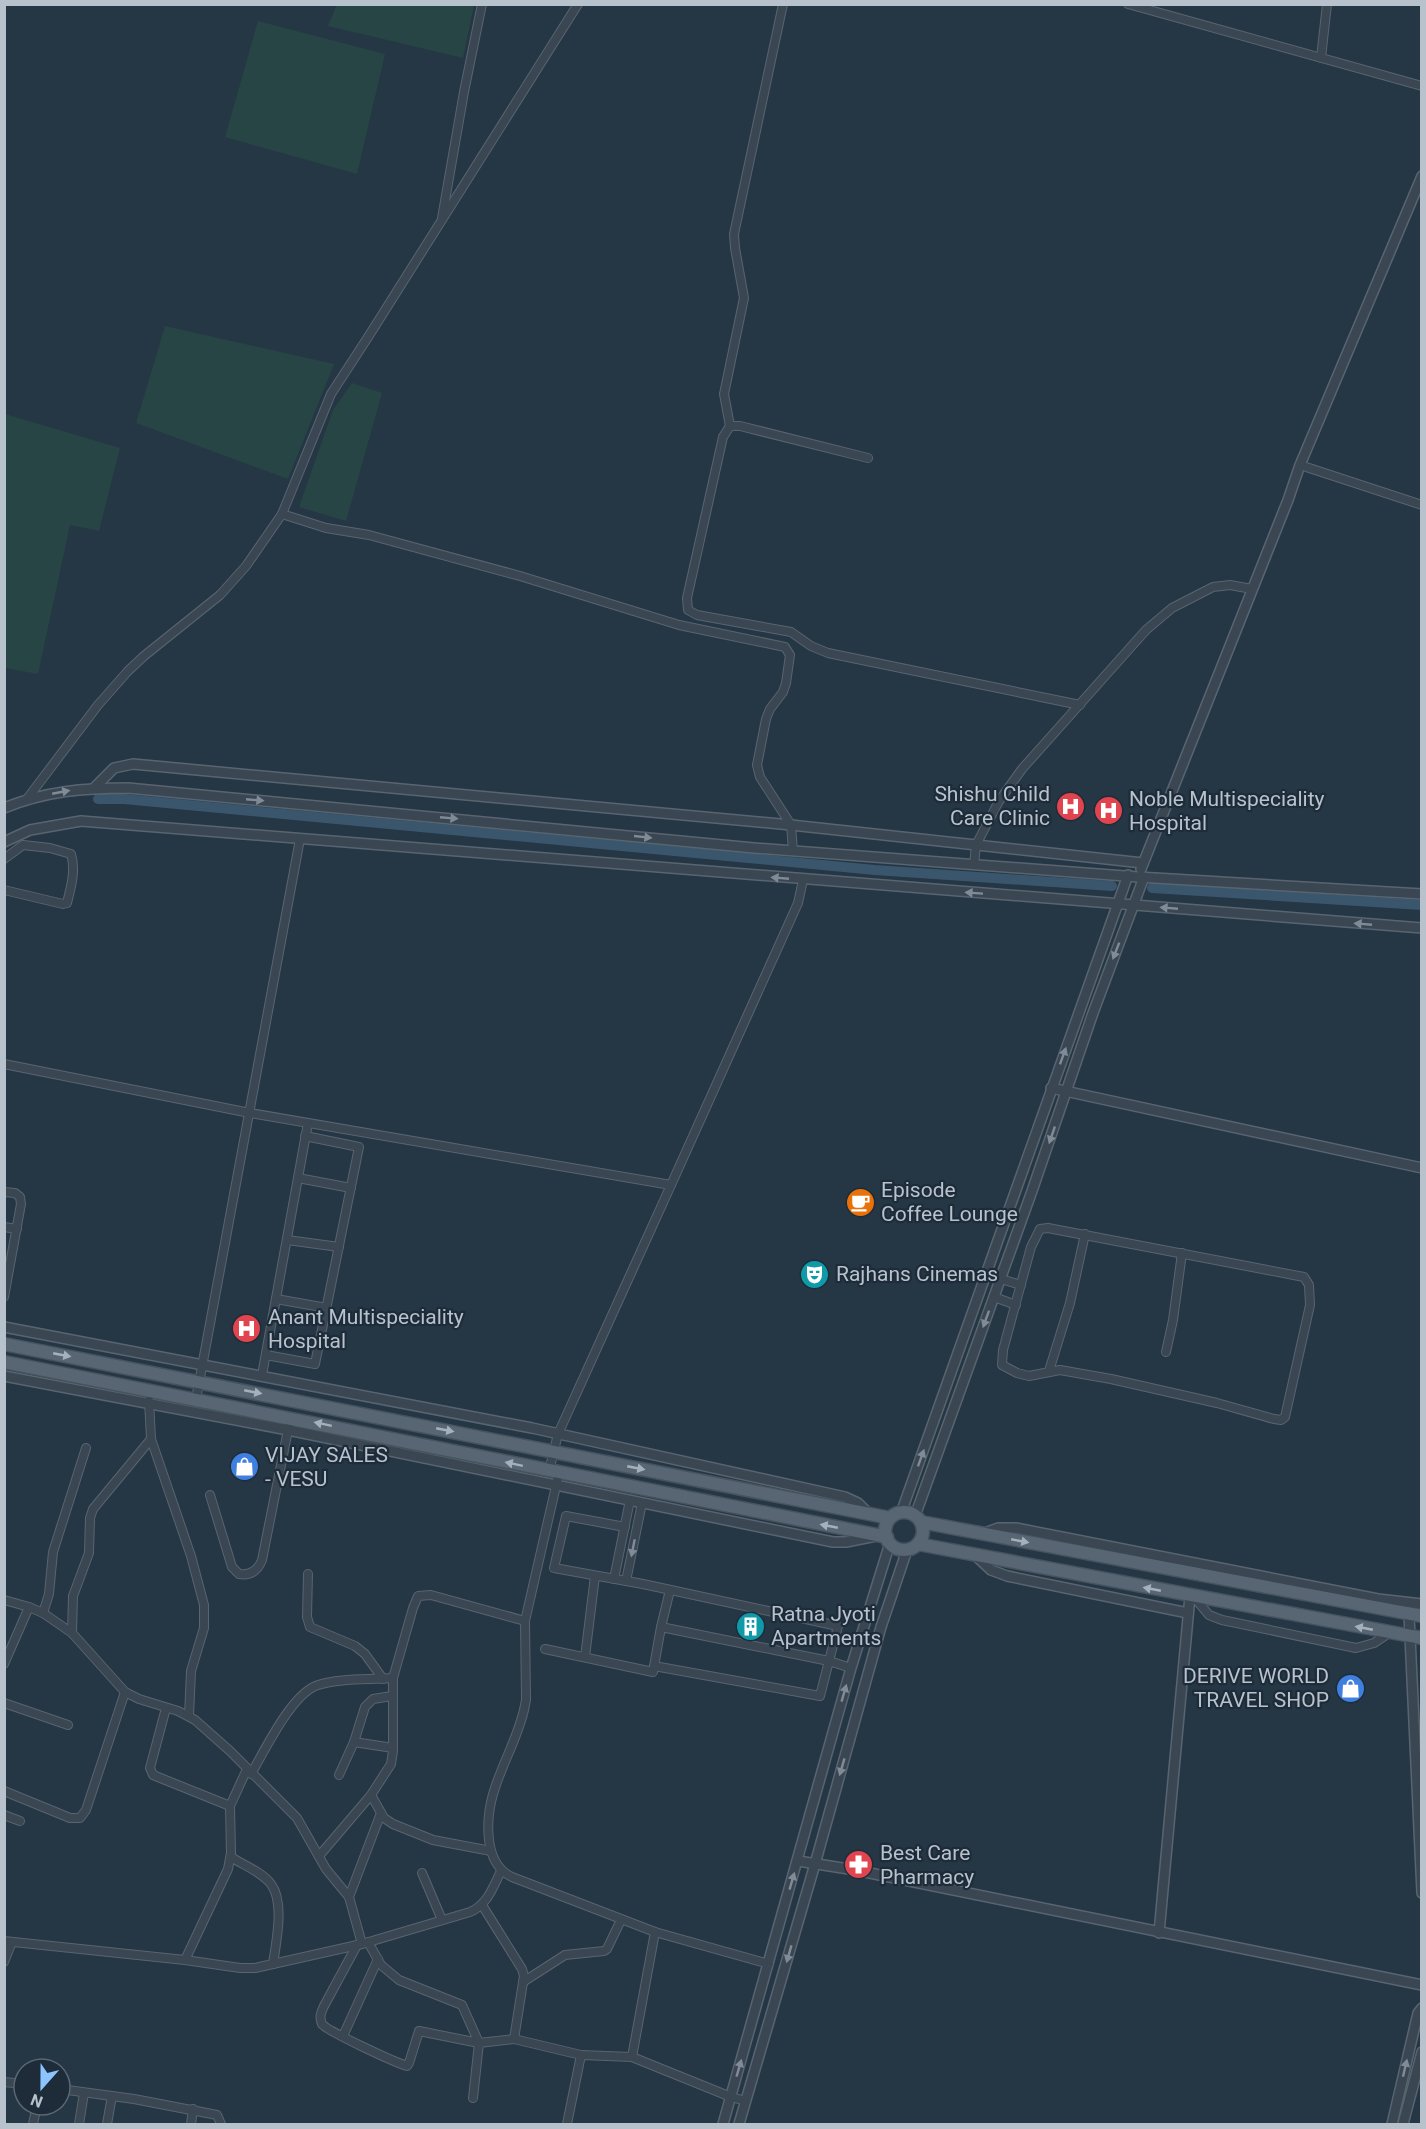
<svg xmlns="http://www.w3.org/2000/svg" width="1426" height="2129" viewBox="0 0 1426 2129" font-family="Roboto,sans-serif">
	<rect width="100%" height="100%" fill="#253644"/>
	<g fill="#274545">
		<path d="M337 4H474V5L463 58 328 26Z"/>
		<path d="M258 21 385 54 357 174 225 137Z"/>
		<path d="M165 326 334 364 288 479 136 423Z"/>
		<path d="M352 383 382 393 346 521 299 507 333 410Z"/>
		<path d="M5 414 120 448 99 531 70 525 38 674 5 668Z"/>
	</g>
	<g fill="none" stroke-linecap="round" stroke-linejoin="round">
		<g stroke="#3a566d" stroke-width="10">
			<path d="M98 799H124L875 870 1112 886"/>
			<path d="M1152 888 1422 905"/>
		</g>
		<defs>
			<g id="minor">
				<path d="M1128 4 1422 86"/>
				<path d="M1321 58 1327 4"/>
				<path d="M442 218 464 92 482 4"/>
				<path d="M730 426 724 394 744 298 735 248 734 234 783 4"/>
				<path d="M868 458 740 426H730L723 437 687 598 688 610 697 615 791 632 811 646 828 653 1080 705"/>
				<path d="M1300 465 1422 505"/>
				<path d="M282 514 326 528 369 535 520 576 679 625 785 647 790 655 786 683 783 692 770 709 766 719 757 765 760 777 791 825 793 851"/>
				<path d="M27 799 98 705 128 671 144 656 220 595 246 566 282 514 331 394 370 334 578 4"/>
				<path d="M4 859 23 845 50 848 71 854C76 870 71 887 67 903L63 904 4 890"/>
				<path d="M974 865 976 845 999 801 1022 769 1146 630 1172 608 1213 587 1230 585 1252 589"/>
				<path d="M4 1064 250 1113 671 1185 798 903 803 880"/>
				<path d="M298 1178 351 1188"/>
				<path d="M4 1192 15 1193 20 1197 21 1204 4 1297"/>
				<path d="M4 1227 17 1229"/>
				<path d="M1048 1228 1304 1277 1309 1285 1310 1305 1285 1417 1281 1420 1274 1419 1217 1403 1111 1379 1060 1370 1029 1376 1017 1373 1002 1365 1003 1350 1031 1247 1040 1229Z"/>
				<path d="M287 1240 339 1247"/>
				<path d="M1001 1279 1021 1285"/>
				<path d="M994 1297 1016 1305"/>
				<path d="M276 1299 327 1308"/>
				<path d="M1166 1352 1173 1320 1182 1253"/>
				<path d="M266 1355 315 1364 359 1147 305 1136"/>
				<path d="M1049 1371 1070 1303 1085 1234"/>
				<path d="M262 1375 308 1123"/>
				<path d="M196 1399 300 839"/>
				<path d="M149 1401 151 1439 191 1556 204 1605V1628L191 1671 189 1716"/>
				<path d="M549 1471 558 1434 671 1185"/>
				<path d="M559 1473 525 1621 526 1700 524 1710C513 1756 483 1790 489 1840 491 1856 497 1870 512 1877L655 1932 769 1964"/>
				<path d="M210 1495 232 1567 239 1574C251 1576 258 1570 262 1560L289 1425"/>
				<path d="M625 1527 566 1516 554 1568 643 1584 838 1626 820 1696 654 1666"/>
				<path d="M308 1574 307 1617 310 1627 355 1646 365 1654 383 1679"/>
				<path d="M614 1579 630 1500"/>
				<path d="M626 1581 642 1503"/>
				<path d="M1193 1596 1209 1615 1222 1620 1356 1648 1374 1643 1389 1633"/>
				<path d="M4 1600 29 1607 4 1664"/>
				<path d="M29 1607 43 1613 72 1633 125 1692 139 1699 178 1711 195 1720 230 1751 297 1818 326 1869 349 1897 362 1944"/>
				<path d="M43 1613 49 1594 53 1552 86 1448"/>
				<path d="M661 1627 670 1590"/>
				<path d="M72 1633 73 1596 89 1553 90 1518 93 1509 151 1439"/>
				<path d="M545 1649 653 1672 661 1627 829 1661 851 1668"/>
				<path d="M585 1657 595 1576"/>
				<path d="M4 1703 68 1725"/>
				<path d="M166 1708 150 1768 153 1775 230 1806"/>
				<path d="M354 1742 393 1748"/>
				<path d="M251 1774C265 1750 292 1693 318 1685 339 1678 370 1680 393 1678"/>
				<path d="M339 1775 354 1742 365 1707 373 1699 392 1696"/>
				<path d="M4 1791 70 1818H80L86 1810 125 1692"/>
				<path d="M371 1795 384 1818 393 1824 433 1840 491 1851"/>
				<path d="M4 1815 20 1821"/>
				<path d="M319 1856 371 1795 391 1764 393 1751V1678L413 1608 418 1596 431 1595 525 1621"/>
				<path d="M231 1857C243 1865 262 1872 271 1884 285 1903 276 1942 273 1964"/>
				<path d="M422 1873 442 1920"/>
				<path d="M349 1897 381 1813"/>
				<path d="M482 1905 522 1969 524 1976 514 2039 581 2055"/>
				<path d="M4 1941 185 1960 240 1968H255L362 1944 470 1912C488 1904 493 1887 501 1871"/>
				<path d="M368 1942 381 1965 399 1980 462 2005 479 2043"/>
				<path d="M357 1945 324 2006C321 2012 319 2017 322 2024 327 2031 394 2062 407 2066L409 2063 419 2031 479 2043"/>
				<path d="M185 1960 228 1869 231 1853 230 1806 247 1769"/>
				<path d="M4 1962 12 1942"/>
				<path d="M523 1982 565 1955 604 1951 607 1949 621 1920"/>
				<path d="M343 2036 378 1959"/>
				<path d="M632 2057 655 1932"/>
				<path d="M4 2082 24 2084"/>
				<path d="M60 2089 134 2099 217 2115 221 2124"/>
				<path d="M473 2098 479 2043 514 2039"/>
				<path d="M33 2124 37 2105"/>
				<path d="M79 2124 84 2093"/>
				<path d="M107 2124 112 2096"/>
				<path d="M191 2124 193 2109"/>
				<path d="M567 2124 581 2055 632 2057 731 2097 746 2101"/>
			</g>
			<g id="tertiary">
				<path d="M94 788 114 768 133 764 791 825 1143 863"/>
				<path d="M4 808C46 791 84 788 128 788L754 848 1138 877 1422 894"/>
				<path d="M4 842 30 830 81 821 1422 928"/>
				<path d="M1141 869 1288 500 1300 465 1422 176"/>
				<path d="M1051 1088 1422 1168"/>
				<path d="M4 1327 532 1428 845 1497 858 1503 869 1514"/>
				<path d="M4 1376 288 1430 833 1542H846L876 1536"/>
				<path d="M901 1513 1128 875"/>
				<path d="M915 1516 1032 1191 1093 1013 1144 877"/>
				<path d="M982 1534 998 1528H1016L1378 1599 1422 1604"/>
				<path d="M975 1555 991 1570 1007 1576 1188 1613"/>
				<path d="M1409 1615 1422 1893"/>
				<path d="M798 1861 855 1870 1422 1985"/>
				<path d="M1159 1933 1190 1596"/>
				<path d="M723 2124 851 1668 890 1543"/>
				<path d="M739 2124 815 1864 881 1627 907 1550"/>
				<path d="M1392 2124 1418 2013 1422 2008"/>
				<path d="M1403 2124 1422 2052"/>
			</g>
			<g id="primary">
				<path d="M4 1344 890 1518"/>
				<path d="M4 1362 887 1537"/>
				<circle cx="904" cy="1531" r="19"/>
				<path d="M921 1522 1422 1616"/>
				<path d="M918 1544 1422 1638"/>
			</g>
		</defs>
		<use href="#minor" stroke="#586570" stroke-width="10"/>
		<use href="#tertiary" stroke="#586570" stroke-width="12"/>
		<use href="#primary" stroke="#46535f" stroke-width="15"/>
		<use href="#minor" stroke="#3a4753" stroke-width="8"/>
		<use href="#tertiary" stroke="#3a4753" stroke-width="9"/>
		<use href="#primary" stroke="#586673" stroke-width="12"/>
	</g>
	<defs><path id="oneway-solid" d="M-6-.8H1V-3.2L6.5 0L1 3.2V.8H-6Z" transform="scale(1.5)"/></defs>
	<g fill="#7f8b96">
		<use href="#oneway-solid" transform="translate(61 792) rotate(-11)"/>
		<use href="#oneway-solid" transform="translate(255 800) rotate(5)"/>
		<use href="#oneway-solid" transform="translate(449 818) rotate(5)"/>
		<use href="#oneway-solid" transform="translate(643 837) rotate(6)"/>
		<use href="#oneway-solid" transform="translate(780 878) rotate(-175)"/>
		<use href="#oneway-solid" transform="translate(974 893) rotate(-176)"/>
		<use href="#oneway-solid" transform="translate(1169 908) rotate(-175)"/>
		<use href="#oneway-solid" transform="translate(1363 924) rotate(-175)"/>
		<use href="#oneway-solid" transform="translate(1116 951) rotate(111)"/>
		<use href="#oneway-solid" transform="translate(1063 1056) rotate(-70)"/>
		<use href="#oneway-solid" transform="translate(1052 1135) rotate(109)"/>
		<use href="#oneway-solid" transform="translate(986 1319) rotate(110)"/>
		<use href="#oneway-solid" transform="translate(921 1458) rotate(-70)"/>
		<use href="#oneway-solid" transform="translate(633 1548) rotate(101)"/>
		<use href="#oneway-solid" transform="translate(844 1693) rotate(-74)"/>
		<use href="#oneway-solid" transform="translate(842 1767) rotate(106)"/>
		<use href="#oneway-solid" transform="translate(792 1881) rotate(-74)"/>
		<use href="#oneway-solid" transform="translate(789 1954) rotate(106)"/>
		<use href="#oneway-solid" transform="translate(739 2068) rotate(-74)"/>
		<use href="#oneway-solid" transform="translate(1405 2068) rotate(-77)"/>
	</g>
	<g fill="#a4b0bb">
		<use href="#oneway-solid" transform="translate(62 1355) rotate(11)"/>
		<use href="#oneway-solid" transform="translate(253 1392) rotate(11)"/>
		<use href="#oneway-solid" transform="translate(323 1424) rotate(-168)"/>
		<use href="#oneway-solid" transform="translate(445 1430) rotate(11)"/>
		<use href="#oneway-solid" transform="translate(514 1464) rotate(-168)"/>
		<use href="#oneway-solid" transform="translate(636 1468) rotate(11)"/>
		<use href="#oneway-solid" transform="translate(829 1526) rotate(-169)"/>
		<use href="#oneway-solid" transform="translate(1020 1541) rotate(11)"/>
		<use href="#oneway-solid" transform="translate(1152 1589) rotate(-169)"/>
		<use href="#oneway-solid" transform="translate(1364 1628) rotate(-169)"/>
	</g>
	<defs>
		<symbol id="hospital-disc" viewBox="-11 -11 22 22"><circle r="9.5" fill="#e0444e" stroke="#1e2c39"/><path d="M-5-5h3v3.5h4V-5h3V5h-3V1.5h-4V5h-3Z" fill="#fff"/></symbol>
		<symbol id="cafe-disc" viewBox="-11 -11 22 22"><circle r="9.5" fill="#e8710a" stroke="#1e2c39"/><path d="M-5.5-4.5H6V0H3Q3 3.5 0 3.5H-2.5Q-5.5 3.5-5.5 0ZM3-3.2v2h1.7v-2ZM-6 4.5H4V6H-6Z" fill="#fff"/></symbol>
		<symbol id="theatre-disc" viewBox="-11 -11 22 22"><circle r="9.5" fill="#0f9aa8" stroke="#1e2c39"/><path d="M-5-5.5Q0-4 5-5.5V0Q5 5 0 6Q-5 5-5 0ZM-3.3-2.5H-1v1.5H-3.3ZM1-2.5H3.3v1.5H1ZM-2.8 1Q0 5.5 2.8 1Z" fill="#fff"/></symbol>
		<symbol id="shop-disc" viewBox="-11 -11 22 22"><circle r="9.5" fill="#3f7fe0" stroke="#1e2c39"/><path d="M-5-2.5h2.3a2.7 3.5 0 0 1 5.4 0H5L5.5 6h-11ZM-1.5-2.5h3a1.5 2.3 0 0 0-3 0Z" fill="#fff"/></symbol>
		<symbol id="building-disc" viewBox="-11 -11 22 22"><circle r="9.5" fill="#0f9aa8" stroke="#1e2c39"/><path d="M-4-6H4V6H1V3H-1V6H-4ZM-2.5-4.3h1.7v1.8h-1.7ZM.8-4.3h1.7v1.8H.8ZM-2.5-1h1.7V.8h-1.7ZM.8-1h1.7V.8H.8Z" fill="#fff"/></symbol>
		<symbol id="pharmacy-disc" viewBox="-11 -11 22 22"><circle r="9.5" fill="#e0444e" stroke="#1e2c39"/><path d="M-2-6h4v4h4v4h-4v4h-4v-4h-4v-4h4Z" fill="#fff"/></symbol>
	</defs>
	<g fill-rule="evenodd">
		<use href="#hospital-disc" x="1054" y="790" width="33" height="33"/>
		<use href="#hospital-disc" x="1092" y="794" width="33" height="33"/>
		<use href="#cafe-disc" x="844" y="1186" width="33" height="33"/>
		<use href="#theatre-disc" x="798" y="1258" width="33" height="33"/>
		<use href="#hospital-disc" x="230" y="1312" width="33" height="33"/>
		<use href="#shop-disc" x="228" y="1450" width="33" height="33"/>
		<use href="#building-disc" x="734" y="1610" width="33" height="33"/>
		<use href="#shop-disc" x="1334" y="1672" width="33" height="33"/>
		<use href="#pharmacy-disc" x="842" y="1848" width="33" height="33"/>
	</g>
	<g text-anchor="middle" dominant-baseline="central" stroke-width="4.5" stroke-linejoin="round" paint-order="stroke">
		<g font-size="21" fill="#b7c2cd" stroke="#1e2c39" text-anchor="start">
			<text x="1050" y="794" text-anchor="end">Shishu Child<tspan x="1050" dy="24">Care Clinic</tspan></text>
			<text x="1129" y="799">Noble Multispeciality<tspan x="1129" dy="24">Hospital</tspan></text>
			<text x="881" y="1190">Episode<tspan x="881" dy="24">Coffee Lounge</tspan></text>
			<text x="836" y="1274">Rajhans Cinemas</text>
			<text x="268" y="1317">Anant Multispeciality<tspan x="268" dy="24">Hospital</tspan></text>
			<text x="265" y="1455">VIJAY SALES<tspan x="265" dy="24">- VESU</tspan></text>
			<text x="771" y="1614">Ratna Jyoti<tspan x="771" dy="24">Apartments</tspan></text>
			<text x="1329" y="1676" text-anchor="end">DERIVE WORLD<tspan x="1329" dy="24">TRAVEL SHOP</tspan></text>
			<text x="880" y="1853">Best Care<tspan x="880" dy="24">Pharmacy</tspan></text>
		</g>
	</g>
	<rect width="1426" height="2129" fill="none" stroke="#b7c2cd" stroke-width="12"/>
	<g transform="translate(42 2087) rotate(201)"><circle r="28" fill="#1e2c39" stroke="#5b6874" stroke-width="1.5"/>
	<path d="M0-4.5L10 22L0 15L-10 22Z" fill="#8bc4fe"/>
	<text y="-9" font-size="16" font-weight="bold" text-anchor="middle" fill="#b7c2cd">N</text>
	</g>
</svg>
